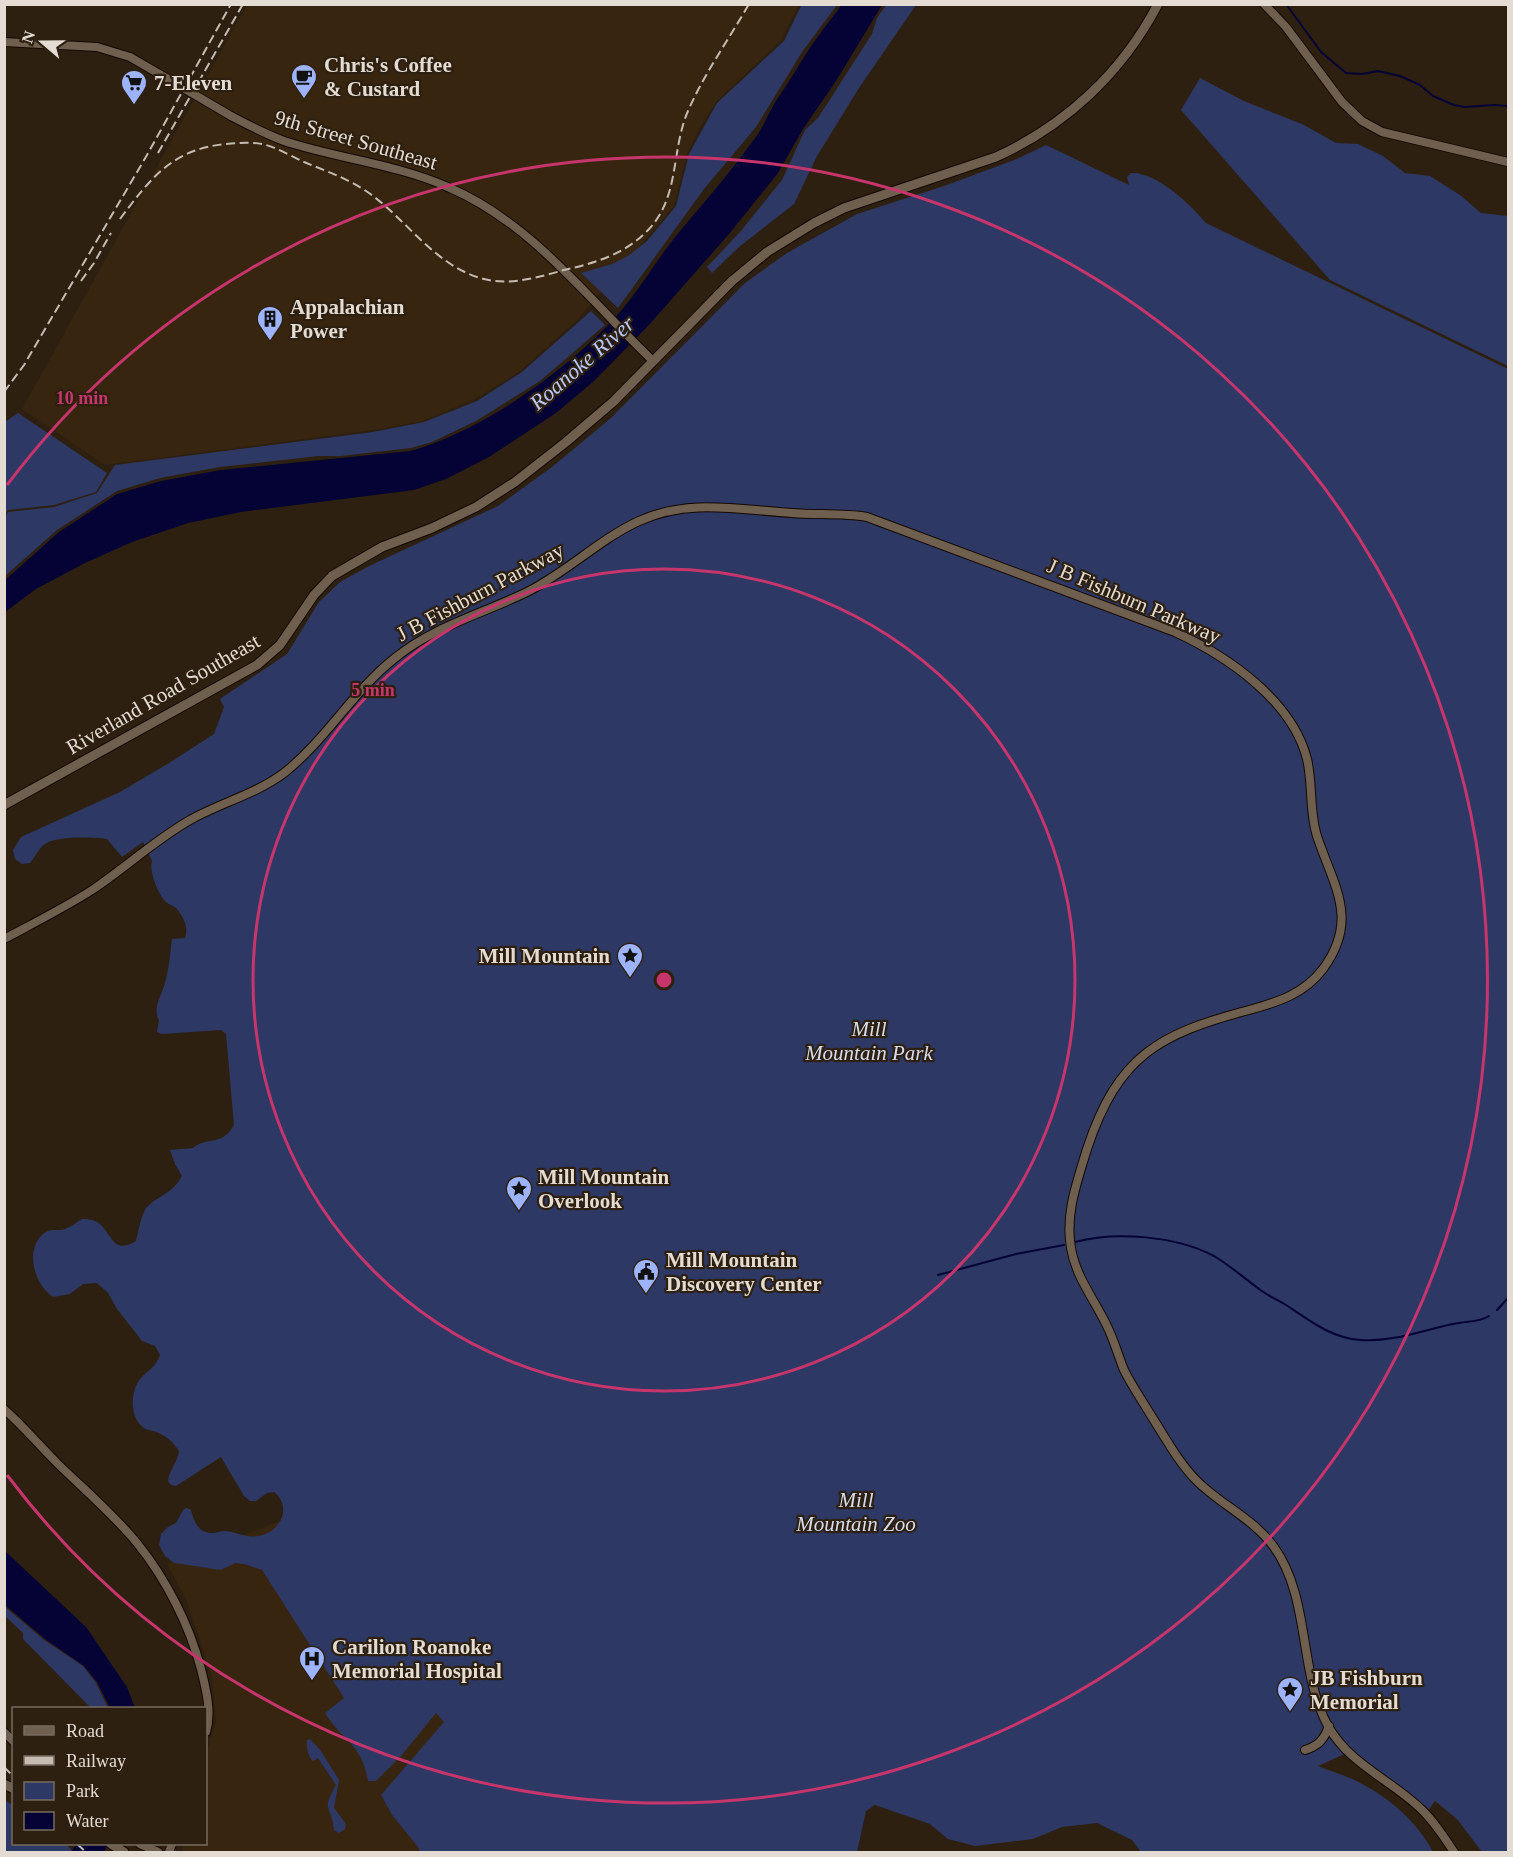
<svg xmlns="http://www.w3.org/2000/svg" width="1513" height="1857" viewBox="0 0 1513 1857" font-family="'Times New Roman',serif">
	<rect width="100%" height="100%" fill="#2d2010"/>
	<g fill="#372510">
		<path d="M247 5H799L781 40 716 102 698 131 687 154 674 206 577 320 520 371 475 399 423 421 373 430 105 465 22 409Z"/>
		<path d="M312 1509 430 1706 445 1722 381 1795 392 1815 418 1847 420 1852H182L183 1844H206V1754L216 1721 212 1678 198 1635 186 1599 167 1564Z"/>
	</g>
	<g fill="#2d3864">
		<path d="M802 4 837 5 802 52 756 127 704 189 618 308 581 273 612 264 628 256 647 241 676 206 689 154 717 103 784 41Z"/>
		<path d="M887 4 916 5 859 88 817 156 794 204 739 247 712 273 707 267 740 232 782 180 805 130 818 118 872 34 877 18Z"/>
		<path d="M1200 78 1244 101 1304 125 1336 143 1358 144 1383 156 1405 173 1430 176 1460 195 1481 213 1508 216V366L1330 280 1181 110Z"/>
		<path d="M1046 145 1129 185 1127 177 1131 173C1157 172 1190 204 1206 223L1508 369V1852H1482L1457 1819 1435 1801 1427 1812 1349 1752 1318 1766C1332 1772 1349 1776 1362 1784 1391 1799 1418 1823 1433 1852H1141L1132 1840 1097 1823 1062 1827 1033 1839 975 1846 948 1839 930 1824 875 1805 866 1811 857 1852H420L418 1847 392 1815 381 1795 444 1722 436 1713 401 1756 376 1781H368C362 1743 342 1741 325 1713L344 1698 262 1570 244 1564 235 1563 221 1570 174 1563 165 1556 159 1545 161 1534 168 1527 176 1523 183 1510 187 1508 191 1510C194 1522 198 1532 211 1533 216 1534 220 1531 225 1531 237 1532 246 1538 258 1536 280 1533 293 1507 274 1492L267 1493 256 1501H250L244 1496 221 1457 176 1486 171 1485 168 1481C169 1470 177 1464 179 1451 172 1441 166 1435 153 1431 150 1430 147 1430 144 1428 131 1419 130 1397 137 1384 144 1371 155 1370 160 1355L155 1346 142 1341 117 1309 108 1293 97 1283 83 1284 70 1294 53 1297C35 1285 24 1251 43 1234 51 1227 57 1232 65 1229 71 1227 77 1222 82 1219 87 1219 92 1219 97 1222 113 1232 111 1256 136 1241 138 1232 140 1221 144 1212 150 1198 172 1196 182 1176L175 1164 170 1150 193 1148C207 1136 222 1147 234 1125L226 1034 221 1030 162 1034 157 1032 159 1020C152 1008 162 995 165 983 169 969 170 954 172 939L185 938C189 927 183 916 176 908 172 905 167 904 164 900 157 891 149 872 152 861L143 842 122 857 107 839C92 837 56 836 45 844 39 848 35 857 30 863L22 864 15 859 13 850 21 837 120 792 169 763 214 734 224 707 220 699 287 654 319 602 340 582 369 566 498 506 552 467 611 418 745 283 787 253 857 214 944 186 1017 159Z"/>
		<path d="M591 311 605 325 540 381 476 421 432 442 411 448 341 456H318L220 467 160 478 117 491 57 530 5 576V517L8 512 54 507 97 493 115 465 373 432 424 422 477 401 522 372Z"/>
		<path d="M18 413 107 473 96 492 54 505 8 510 5 515V422Z"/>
		<path d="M4 1606 44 1640 83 1666 96 1683 108 1708H91L23 1639V1633L5 1616Z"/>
		<path d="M310 1739 321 1751 339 1780 334 1808 346 1824 345 1829 339 1833 334 1830C332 1805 320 1813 336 1785L318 1758 313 1761C308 1757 306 1746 307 1740Z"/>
		<path d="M4 1800 13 1805 14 1844H66L72 1851 71 1852H5Z"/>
	</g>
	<g fill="#050235">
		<path d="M841 5H882L836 81 803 129 778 173 729 234 648 326 594 381 556 413 489 457 446 479 414 490 241 512 188 523 132 542 85 563 36 589 5 612V580L59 532 117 494 161 481 221 470 410 451C483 431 571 368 621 311 642 286 659 256 681 230 707 199 734 168 758 134 766 122 771 107 780 95 794 75 805 53 820 34 827 23 835 15 841 5Z"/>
		<path d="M5 1551 86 1627 127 1687 135 1708H110L97 1682 84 1666 45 1639 5 1605Z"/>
		<path d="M76 1844H108L104 1852H71Z"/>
	</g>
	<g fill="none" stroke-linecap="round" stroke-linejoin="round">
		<g stroke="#050235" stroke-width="2">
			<path d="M1286 4 1321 52 1346 73 1362 74 1378 71 1400 76 1420 85 1433 96 1454 105 1465 107 1494 105 1508 106"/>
			<path d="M1075 1242C1116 1231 1176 1236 1214 1256 1231 1266 1246 1280 1262 1291 1270 1297 1278 1300 1286 1305 1309 1320 1331 1338 1360 1340 1384 1342 1409 1335 1432 1329 1441 1327 1450 1324 1459 1323 1470 1321 1479 1322 1489 1316"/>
			<path d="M938 1275 1016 1254 1064 1245"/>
			<path d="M1497 1310 1508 1298"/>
		</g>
		<defs>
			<g id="tertiary">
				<path d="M1264 4 1286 27 1342 102 1362 121 1382 132 1508 162"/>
				<path d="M4 42 97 47 130 57 168 79"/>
				<path d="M231 116C248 125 266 134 284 141 339 159 397 164 450 188 533 224 589 300 653 361"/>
				<path d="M4 939C34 923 64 908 92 890 125 868 155 840 190 820 220 803 256 794 284 773 326 740 353 691 395 658 434 626 485 613 529 591 568 571 600 539 639 521 689 498 739 510 792 513 817 515 842 513 867 517L1175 632C1227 656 1292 700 1307 759 1313 784 1309 811 1317 836 1333 885 1360 919 1323 969 1304 994 1278 1002 1249 1010 1158 1034 1118 1056 1087 1149 1077 1182 1065 1214 1071 1248 1076 1278 1095 1300 1107 1326 1114 1340 1118 1355 1124 1370 1132 1386 1143 1402 1152 1417 1166 1439 1179 1463 1197 1481 1221 1505 1254 1519 1274 1547 1311 1599 1298 1671 1328 1726 1350 1765 1390 1779 1421 1809 1434 1821 1444 1837 1454 1852"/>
				<path d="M4 1409C24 1427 40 1446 59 1465 85 1490 114 1515 137 1543 166 1579 189 1624 201 1669 206 1689 212 1712 206 1732"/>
				<path d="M4 1732 14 1742"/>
				<path d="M1305 1750C1318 1746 1324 1740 1329 1726"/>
				<path d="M140 1844 158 1852"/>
				<path d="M169 1852 172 1844"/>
			</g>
			<g id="secondary">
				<path d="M4 805 257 665 280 645 314 595 332 576 382 547 432 528 476 507 515 482 566 442 613 402 732 281 767 252 814 223 844 208 996 157C1066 125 1122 73 1158 4"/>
				<path d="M4 1784 14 1789"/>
				<path d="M111 1844 124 1852"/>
			</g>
		</defs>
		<use href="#tertiary" stroke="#150900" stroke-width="10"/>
		<use href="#secondary" stroke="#150900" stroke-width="11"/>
		<use href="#tertiary" stroke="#6e5f4e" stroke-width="8"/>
		<use href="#secondary" stroke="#6e5f4e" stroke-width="9"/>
		<g stroke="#c5bbb1" stroke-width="2" stroke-dasharray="9 4.5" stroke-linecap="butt">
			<path d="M158 153 243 4"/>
			<path d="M120 219C150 179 172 149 226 144 238 143 250 142 262 144 276 147 291 156 304 162 326 171 349 179 369 193 408 221 436 267 484 279 509 286 540 277 564 270 595 263 626 254 649 229 680 196 671 150 688 111 704 74 729 39 749 4"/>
			<path d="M81 281 94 263 111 233"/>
			<path d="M4 392 24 365 147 155 231 4"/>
			<path d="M4 1767 14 1777"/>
			<path d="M77 1844 86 1852"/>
		</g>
		<defs>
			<path id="tertiary-bridge" d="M168 79 231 116"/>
		</defs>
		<use href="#tertiary-bridge" stroke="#150900" stroke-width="10" stroke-linecap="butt"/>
		<use href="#tertiary-bridge" stroke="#6e5f4e" stroke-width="8"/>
	</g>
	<g fill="none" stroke="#c7356d" stroke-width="3">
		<circle cx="664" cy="980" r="411"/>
		<path d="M7 485A823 823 0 1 1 7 1475"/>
	</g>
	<defs>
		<symbol id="cafe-pin" viewBox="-11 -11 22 30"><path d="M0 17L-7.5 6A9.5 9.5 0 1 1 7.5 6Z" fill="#9eb3fd" stroke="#2d2010"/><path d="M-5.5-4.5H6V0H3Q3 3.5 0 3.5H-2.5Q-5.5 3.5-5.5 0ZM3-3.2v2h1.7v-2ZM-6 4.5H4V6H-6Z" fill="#111"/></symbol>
		<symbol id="supermarket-pin" viewBox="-11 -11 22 30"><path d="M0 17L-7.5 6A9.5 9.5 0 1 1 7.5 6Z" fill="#9eb3fd" stroke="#2d2010"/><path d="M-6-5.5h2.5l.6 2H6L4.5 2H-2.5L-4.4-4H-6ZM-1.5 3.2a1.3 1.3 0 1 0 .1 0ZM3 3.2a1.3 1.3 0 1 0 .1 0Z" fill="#111"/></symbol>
		<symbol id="building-pin" viewBox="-11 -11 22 30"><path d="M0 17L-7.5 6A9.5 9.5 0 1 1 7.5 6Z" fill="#9eb3fd" stroke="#2d2010"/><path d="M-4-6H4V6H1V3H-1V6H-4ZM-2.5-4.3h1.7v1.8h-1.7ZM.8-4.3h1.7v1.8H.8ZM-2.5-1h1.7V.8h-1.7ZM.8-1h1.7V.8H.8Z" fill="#111"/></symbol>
		<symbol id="sight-pin" viewBox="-11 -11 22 30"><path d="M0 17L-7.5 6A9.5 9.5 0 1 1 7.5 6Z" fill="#9eb3fd" stroke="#2d2010"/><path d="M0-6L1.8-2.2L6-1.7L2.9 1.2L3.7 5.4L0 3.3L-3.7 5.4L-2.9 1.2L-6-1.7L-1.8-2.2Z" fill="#111"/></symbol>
		<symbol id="civic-pin" viewBox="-11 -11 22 30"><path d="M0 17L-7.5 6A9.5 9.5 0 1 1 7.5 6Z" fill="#9eb3fd" stroke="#2d2010"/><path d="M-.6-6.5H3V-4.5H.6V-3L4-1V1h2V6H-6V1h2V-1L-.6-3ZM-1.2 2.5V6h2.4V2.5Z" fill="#111"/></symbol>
		<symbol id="hospital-pin" viewBox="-11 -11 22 30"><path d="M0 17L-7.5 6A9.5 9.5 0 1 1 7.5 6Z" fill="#9eb3fd" stroke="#2d2010"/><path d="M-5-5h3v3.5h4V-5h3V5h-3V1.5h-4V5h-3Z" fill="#111"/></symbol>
	</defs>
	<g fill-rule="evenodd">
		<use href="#cafe-pin" x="289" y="62" width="30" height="40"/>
		<use href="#supermarket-pin" x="119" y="68" width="30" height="40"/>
		<use href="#building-pin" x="255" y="304" width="30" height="40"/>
		<use href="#sight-pin" x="615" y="941" width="30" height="40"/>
		<use href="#sight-pin" x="504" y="1174" width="30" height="40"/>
		<use href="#civic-pin" x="631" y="1257" width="30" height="40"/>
		<use href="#hospital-pin" x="297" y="1644" width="30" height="40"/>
		<use href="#sight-pin" x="1275" y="1675" width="30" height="40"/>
	</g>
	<g text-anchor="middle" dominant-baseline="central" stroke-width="4.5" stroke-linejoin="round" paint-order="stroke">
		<g font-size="21" font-weight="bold" fill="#e4dbd2" stroke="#2d2010" text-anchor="start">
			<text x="324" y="65">Chris's Coffee<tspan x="324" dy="24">&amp; Custard</tspan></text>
			<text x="154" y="83">7-Eleven</text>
			<text x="290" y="307">Appalachian<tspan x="290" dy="24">Power</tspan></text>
			<text x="610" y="956" text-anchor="end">Mill Mountain</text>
			<text x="538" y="1177">Mill Mountain<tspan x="538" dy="24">Overlook</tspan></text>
			<text x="666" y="1260">Mill Mountain<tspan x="666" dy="24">Discovery Center</tspan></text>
			<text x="332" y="1647">Carilion Roanoke<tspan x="332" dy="24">Memorial Hospital</tspan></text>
			<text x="1310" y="1678">JB Fishburn<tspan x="1310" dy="24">Memorial</tspan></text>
		</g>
		<g font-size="21" fill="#e4dbd2" stroke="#2d2010">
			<text transform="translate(356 140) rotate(16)">9th Street Southeast</text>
			<text transform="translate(480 592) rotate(-28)">J B Fishburn Parkway</text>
			<text transform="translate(1134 601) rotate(23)">J B Fishburn Parkway</text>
			<text transform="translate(163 694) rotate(-30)">Riverland Road Southeast</text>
		</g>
		<g font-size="21" font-style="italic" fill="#d6dcee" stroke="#2d2010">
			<text x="869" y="1029">Mill<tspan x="869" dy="24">Mountain Park</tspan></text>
			<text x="856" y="1500">Mill<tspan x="856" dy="24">Mountain Zoo</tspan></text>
		</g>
		<g font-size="22" font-style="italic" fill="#b8c8fd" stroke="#2d2010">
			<text transform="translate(582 363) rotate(-41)">Roanoke River</text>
		</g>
	</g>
	<circle cx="664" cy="980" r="9" fill="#c7356d" stroke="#2d2010" stroke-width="3"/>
	<g font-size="18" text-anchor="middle" font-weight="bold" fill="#c7356d" stroke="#2d2010" stroke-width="4.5" stroke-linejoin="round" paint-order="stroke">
		<text x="82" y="404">10 min</text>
		<text x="373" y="696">5 min</text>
	</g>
	<rect width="1513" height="1857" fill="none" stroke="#e4dbd2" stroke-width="12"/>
	<rect x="12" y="1707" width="195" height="138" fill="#2d2010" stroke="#766b5e" stroke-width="1.5"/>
	<rect x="24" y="1726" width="30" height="9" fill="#6e5f4e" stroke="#766b5e" stroke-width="1.5"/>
	<text x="66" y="1737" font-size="18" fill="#e4dbd2">Road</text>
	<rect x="24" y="1756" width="30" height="9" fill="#c5bbb1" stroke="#766b5e" stroke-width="1.5"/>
	<text x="66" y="1767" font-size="18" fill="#e4dbd2">Railway</text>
	<rect x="24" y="1782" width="30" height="18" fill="#2d3864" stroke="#766b5e" stroke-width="1.5"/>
	<text x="66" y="1797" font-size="18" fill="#e4dbd2">Park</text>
	<rect x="24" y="1812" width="30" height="18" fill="#050235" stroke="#766b5e" stroke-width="1.5"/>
	<text x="66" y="1827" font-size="18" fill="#e4dbd2">Water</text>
	<g transform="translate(42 42) rotate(290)" stroke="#2d2010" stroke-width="4.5" paint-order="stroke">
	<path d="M0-4.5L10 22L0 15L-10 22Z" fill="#e4dbd2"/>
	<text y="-9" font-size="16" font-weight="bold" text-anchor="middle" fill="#e4dbd2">N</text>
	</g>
</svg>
